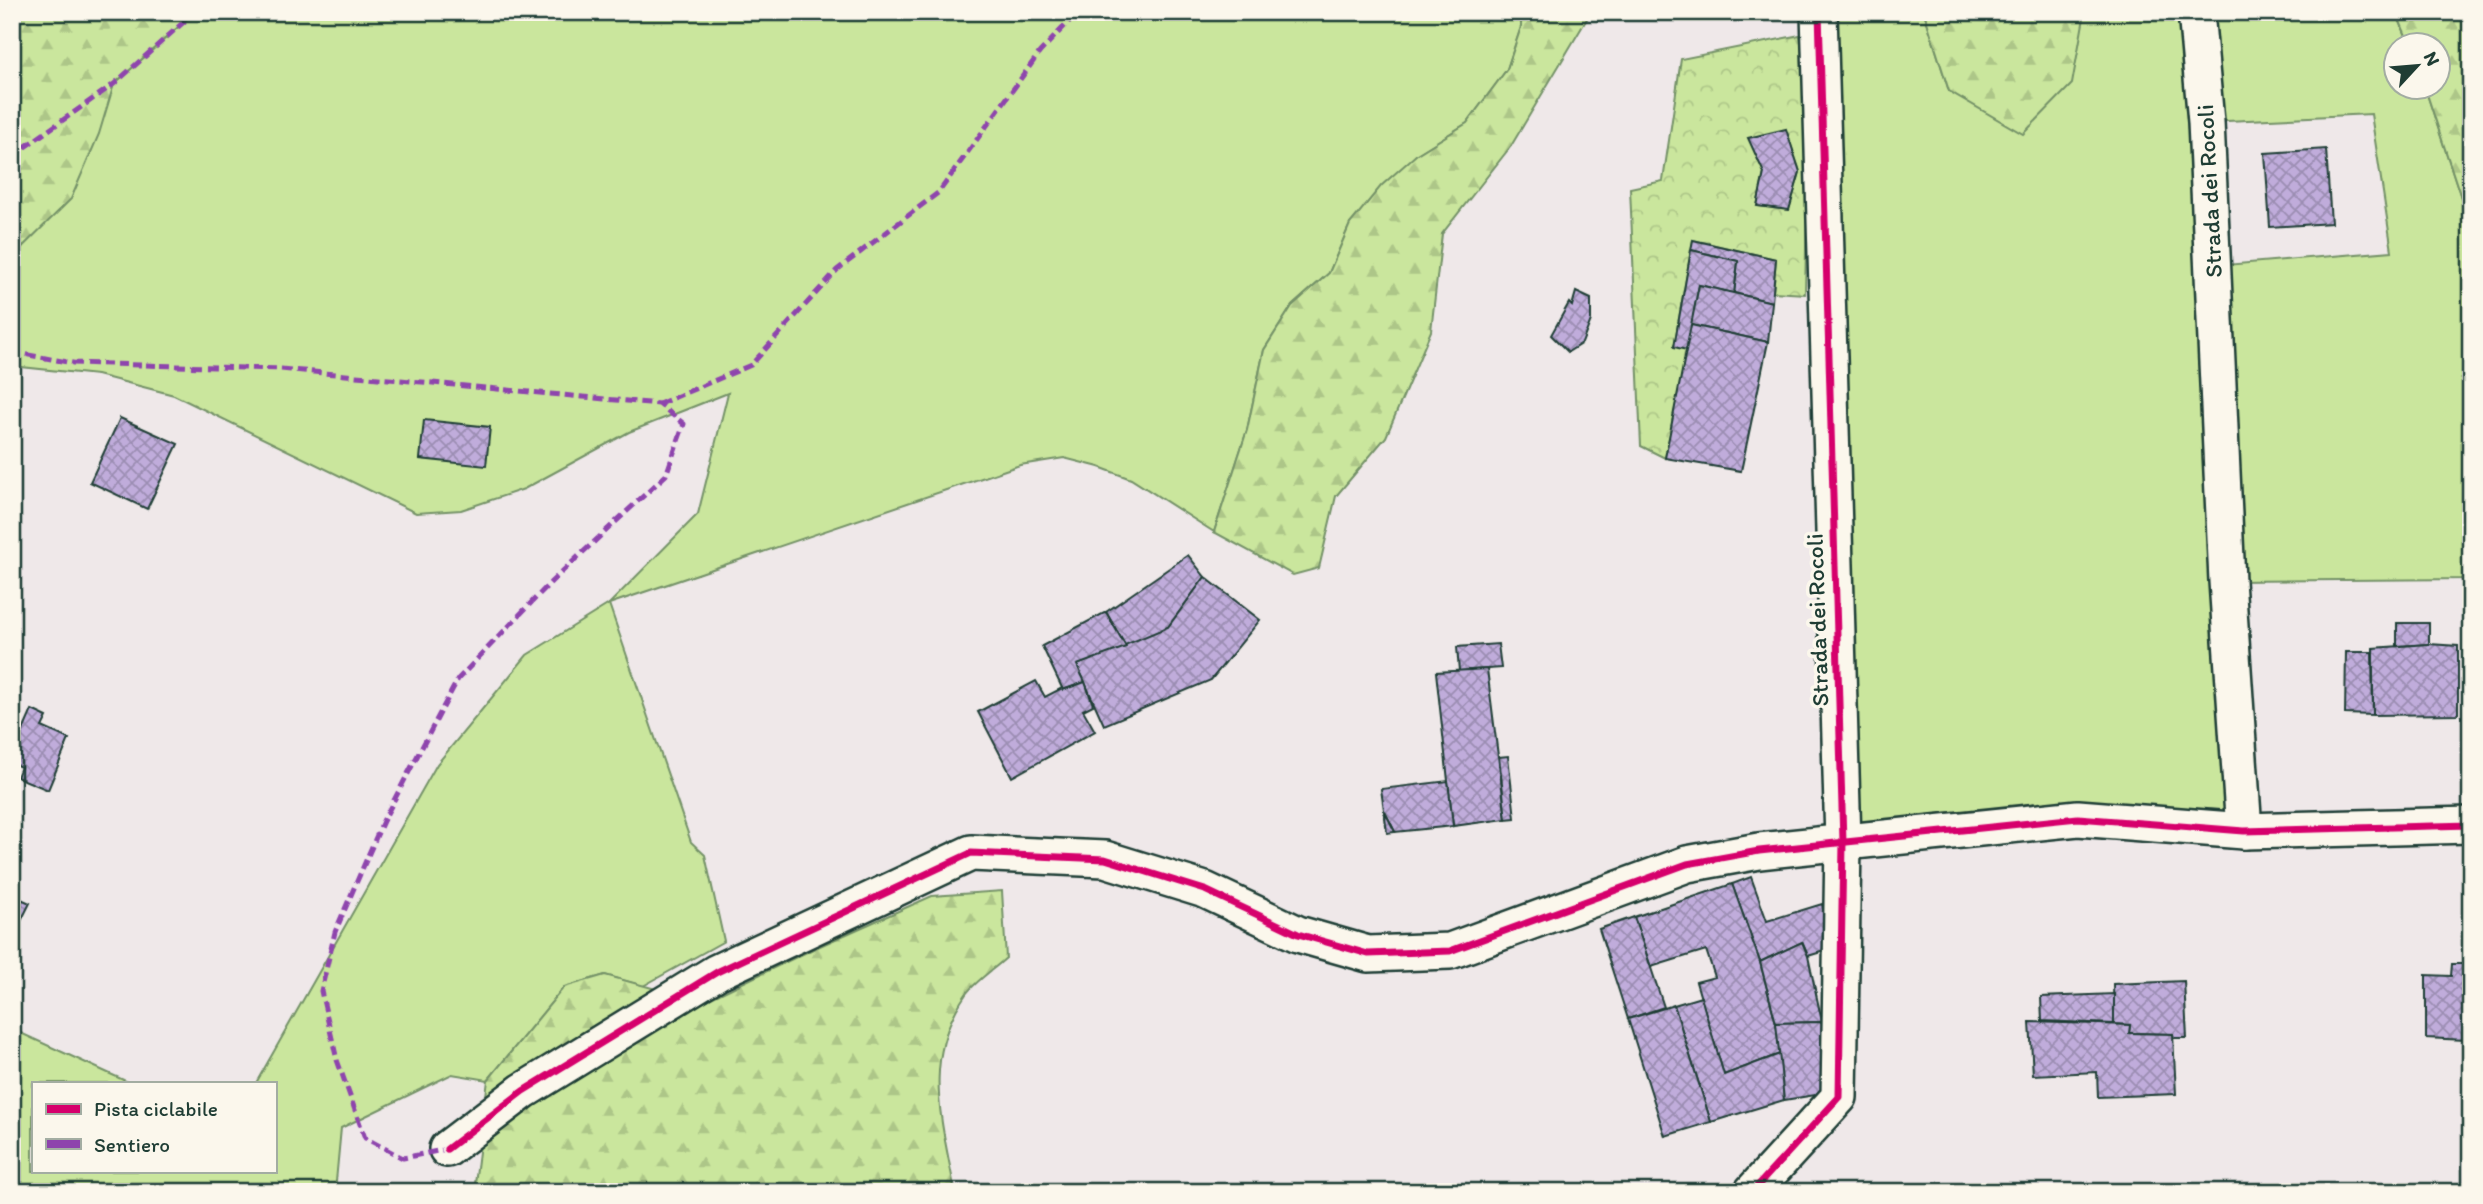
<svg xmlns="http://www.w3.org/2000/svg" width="2483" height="1204" viewBox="0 0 2483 1204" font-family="Itim,sans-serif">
	<defs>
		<pattern id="forest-firs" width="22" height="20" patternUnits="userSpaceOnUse" patternTransform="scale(1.75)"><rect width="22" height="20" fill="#cae69d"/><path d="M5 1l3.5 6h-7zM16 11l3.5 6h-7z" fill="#adc688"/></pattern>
		<pattern id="park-crowns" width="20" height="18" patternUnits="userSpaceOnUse" patternTransform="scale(1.75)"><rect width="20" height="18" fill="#cae69d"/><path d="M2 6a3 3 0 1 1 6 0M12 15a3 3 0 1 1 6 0" fill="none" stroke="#adc688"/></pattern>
		<pattern id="building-cross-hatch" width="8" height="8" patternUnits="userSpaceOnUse" patternTransform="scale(1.75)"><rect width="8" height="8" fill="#c0acdb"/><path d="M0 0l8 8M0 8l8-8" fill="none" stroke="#9b8db2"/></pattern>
	</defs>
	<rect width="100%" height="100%" fill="#efe8e9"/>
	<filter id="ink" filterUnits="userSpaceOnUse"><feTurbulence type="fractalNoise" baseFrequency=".0143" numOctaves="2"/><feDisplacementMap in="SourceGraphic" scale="14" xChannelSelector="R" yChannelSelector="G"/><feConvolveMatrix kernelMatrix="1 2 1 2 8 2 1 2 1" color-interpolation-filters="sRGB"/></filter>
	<g filter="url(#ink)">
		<g fill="#cae69d" stroke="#749268" stroke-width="2" fill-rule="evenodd">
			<path d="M195 12H1521V27L1507 69 1467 123 1417 154 1350 224 1329 273 1292 306 1264 350 1247 430 1214 532 1131 479 1099 467 1064 458 1020 465 609 604 691 842 705 855 724 941 643 986 605 975 564 987 488 1080 452 1074 341 1128 335 1192H12V1029L130 1083H33V1171H275V1083H256L437 764 527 655 609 604 698 514 728 393 629 432 524 489 461 510 416 513 174 395 97 375 12 366V257L70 199 114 84Z"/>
			<path d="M1819 12H1924L1949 91 2083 18 2085 12H2396L2410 45 2396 46V88H2425L2471 228V579L2227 581 2244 831 1843 842ZM2371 114 2392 251 2214 266 2206 122Z"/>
		</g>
		<g fill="url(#forest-firs)" stroke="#749268" stroke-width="2">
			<path d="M12 12H195L114 84 99 134 71 199 12 257Z"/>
			<path d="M1521 12H1591L1511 146 1442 234 1431 331 1386 437 1336 496 1319 568 1293 575 1214 532 1247 430 1264 350 1292 306 1329 273 1350 224 1381 186 1417 154 1467 123 1507 69 1521 27Z"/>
			<path d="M1924 12H2085L2072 84 2023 134 1949 91Z"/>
			<path d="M2396 12H2471V228L2425 88H2438V46L2410 45Z"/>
			<path d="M1002 891 1006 958C994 969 976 981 966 994 921 1059 942 1121 955 1192H474L488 1080 564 987 605 975 703 1002 813 949 932 896Z"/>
		</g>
		<path fill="url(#park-crowns)" stroke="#749268" stroke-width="2" fill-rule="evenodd" d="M1800 35 1809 111 1805 294 1773 292 1776 259 1693 240 1674 346 1687 350 1665 458 1641 446 1630 188 1663 181 1681 59ZM1786 130 1800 172 1789 210 1757 206 1764 173Z"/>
		<g fill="url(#building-cross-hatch)" stroke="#1f3d34" stroke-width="2">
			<path d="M1786 129 1800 172 1789 210 1757 206 1764 173 1748 138Z"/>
			<path d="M2326 149 2331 223 2270 227 2265 153Z"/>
			<path d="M1693 240 1776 259 1772 302 1734 293 1738 261 1691 250Z"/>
			<path d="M1691 250 1738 261 1734 293 1699 285 1687 350 1674 347Z"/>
			<path d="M1699 285 1772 302 1768 342 1691 325Z"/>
			<path d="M1576 292 1591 299V320L1582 343 1568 352 1551 335 1569 303 1572 306Z"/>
			<path d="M1691 325 1768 342 1741 471 1665 458Z"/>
			<path d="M120 418 178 444 147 509 90 482Z"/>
			<path d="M424 420 490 427 486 466 420 459Z"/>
			<path d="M1188 555 1205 577 1168 627 1126 647 1106 612Z"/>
			<path d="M12 575 20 579 12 595Z"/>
			<path d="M1205 577 1260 620 1211 680 1104 725 1077 665 1168 627Z"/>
			<path d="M1106 612 1126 647 1077 665 1085 682 1063 690 1042 646Z"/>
			<path d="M2397 623H2429V644L2397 646Z"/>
			<path d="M1498 644 1501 668 1459 671 1457 647Z"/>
			<path d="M2429 644 2458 646V714L2373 715V648Z"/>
			<path d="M2346 652H2372L2373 715 2345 714Z"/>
			<path d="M1487 669 1506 819 1453 826 1436 672Z"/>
			<path d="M1036 681 1045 697 1062 688 1063 690 1085 682 1093 705 1083 710 1095 731 1012 777 978 712Z"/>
			<path d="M32 710 47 717 42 727 69 739 48 790 17 777 21 767 12 763V756Z"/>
			<path d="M1508 756 1515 818 1506 819 1499 757Z"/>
			<path d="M1448 781 1453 826 1395 832 1384 810 1381 789Z"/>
			<path d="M1384 810 1395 832 1387 833Z"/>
			<path d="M1751 877 1767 921 1822 904 1831 949 1808 956 1802 942 1760 962 1732 884Z"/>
			<path d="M1732 884 1760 962 1776 1023 1780 1054 1724 1075 1696 982 1715 977 1706 950 1651 967 1634 917Z"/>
			<path d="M12 895 30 903 19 925 12 922Z"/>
			<path d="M1634 917 1664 1007 1628 1019 1599 929Z"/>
			<path d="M1802 942 1808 956 1822 1022 1776 1023 1760 962Z"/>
			<path d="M2452 964H2471V1047H2467L2466 1040 2426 1038V975L2451 976Z"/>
			<path d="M2184 981 2187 1038H2174L2173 1034 2129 1033 2130 1025 2114 1024 2113 984Z"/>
			<path d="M2114 994V1024L2042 1021 2041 997Z"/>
			<path d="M1701 997 1724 1075 1780 1054 1784 1100 1711 1122 1674 1005Z"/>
			<path d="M1674 1005 1711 1122 1665 1136 1628 1019Z"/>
			<path d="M1822 1022V1094L1784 1100 1776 1023Z"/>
			<path d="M2030 1022 2130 1025 2129 1033 2173 1034 2176 1094 2098 1097 2097 1072 2033 1075Z"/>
		</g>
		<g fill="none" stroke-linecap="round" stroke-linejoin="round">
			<defs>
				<g id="minor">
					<path d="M2196 12 2206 122 2227 581 2244 831"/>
					<path d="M447 1149 523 1091 717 972 971 853 1105 859 1205 890 1298 934 1368 954 1450 951 1687 864 1759 851 2078 818 2244 831 2471 825"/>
					<path d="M1752 1192 1839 1097 1843 842 1819 12"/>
				</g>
			</defs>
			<use href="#minor" stroke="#1f3d34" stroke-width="40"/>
			<use href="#minor" stroke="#fbf7ec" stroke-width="35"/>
			<g stroke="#8e44ad" stroke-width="5" stroke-dasharray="10 5" stroke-linecap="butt">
				<path d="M12 156 114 84 195 12"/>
				<path d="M12 352 73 363 281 369 659 404 684 424 666 475 552 581 458 679 383 821 335 932 321 991 337 1060 365 1138 403 1158 447 1149"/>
				<path d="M659 404 751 365 837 270 939 192 1040 52 1078 12"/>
			</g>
			<defs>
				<g id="cycleway">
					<path d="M447 1149 523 1091 717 972 971 853 1105 859 1205 890 1298 934 1368 954 1450 951 1687 864 1759 851 2078 818 2244 831 2471 825"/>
					<path d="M1752 1192 1839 1097 1843 842 1819 12"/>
				</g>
			</defs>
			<use href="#cycleway" stroke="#fbf7ec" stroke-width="11"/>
			<use href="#cycleway" stroke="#d6006c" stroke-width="7"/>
		</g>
	</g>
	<g text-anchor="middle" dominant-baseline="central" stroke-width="7" stroke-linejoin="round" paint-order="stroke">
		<g font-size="24" fill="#1f3d34" stroke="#fbf7ec">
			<text transform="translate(2209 191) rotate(-93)">Strada dei Rocoli</text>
			<text transform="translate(1817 620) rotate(-92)">Strada dei Rocoli</text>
		</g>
	</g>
	<rect width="2483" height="1204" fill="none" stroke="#fbf7ec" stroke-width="42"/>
	<rect x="21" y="21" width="2441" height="1162" fill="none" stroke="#1f3d34" stroke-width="2.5" filter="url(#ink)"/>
	<rect x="32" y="1082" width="245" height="91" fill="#fbf7ec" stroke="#a3ada2" stroke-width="2"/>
	<rect x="46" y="1104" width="35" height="10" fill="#d6006c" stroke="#a3ada2" stroke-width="2"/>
	<text x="94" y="1116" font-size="21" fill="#1f3d34">Pista ciclabile</text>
	<rect x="46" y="1139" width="35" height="10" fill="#8e44ad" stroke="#a3ada2" stroke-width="2"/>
	<text x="94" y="1152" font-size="21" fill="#1f3d34">Sentiero</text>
	<g transform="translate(2417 66) rotate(64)"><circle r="33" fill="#fbf7ec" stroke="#a3ada2" stroke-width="2"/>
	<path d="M0-5L12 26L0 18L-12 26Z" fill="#1f3d34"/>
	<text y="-10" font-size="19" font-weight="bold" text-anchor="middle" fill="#1f3d34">N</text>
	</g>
</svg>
